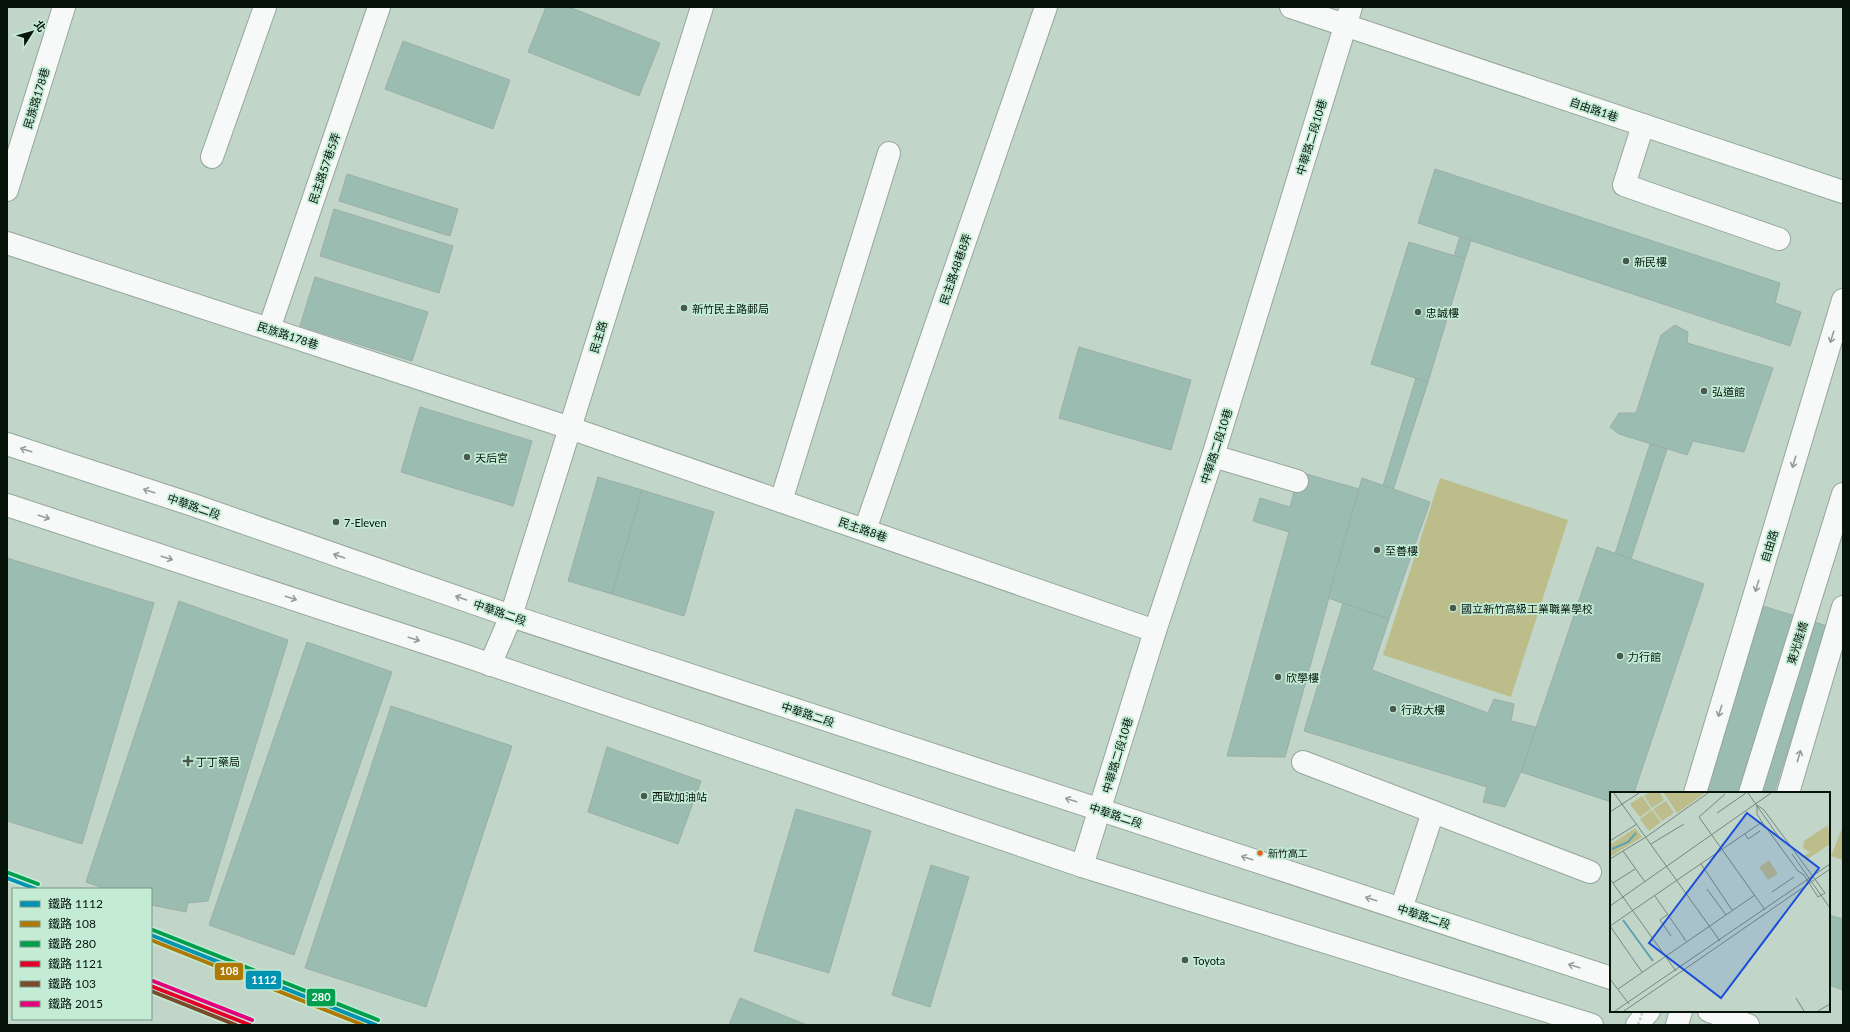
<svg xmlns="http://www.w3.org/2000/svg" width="1850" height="1032" viewBox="0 0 1850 1032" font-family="Lato,'Noto Sans TC',sans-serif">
	<rect width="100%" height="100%" fill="#c1d6c9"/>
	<g fill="#bcbd8a">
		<path d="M1440 478 1568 520 1511 697 1383 655Z"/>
		<path d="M1843 826V860L1831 856Z"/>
	</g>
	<g fill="#9abcb1" stroke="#9caea7">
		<path d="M546 7H569L660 43 639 96 528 52Z"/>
		<path d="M403 41 510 80 493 129 385 89Z"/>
		<path d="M1435 169 1780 283 1775 303 1801 312 1790 346 1418 223Z"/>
		<path d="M347 174 458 209 450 236 339 201Z"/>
		<path d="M334 209 453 246 439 293 320 256Z"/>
		<path d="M1460 236 1471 240 1465 259 1454 256Z"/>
		<path d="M1409 242 1465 259 1428 382 1371 364Z"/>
		<path d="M315 277 428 312 412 361 300 326Z"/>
		<path d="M1675 325 1688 332 1687 343 1773 368 1744 452 1693 441 1687 455 1619 434 1610 427 1619 413H1636L1661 335Z"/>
		<path d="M1079 347 1191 380 1171 450 1059 418Z"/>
		<path d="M1416 378 1428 382 1393 490 1383 486Z"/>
		<path d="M420 407 532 441 513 506 401 472Z"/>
		<path d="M1650 444 1667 449 1631 559 1615 554Z"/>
		<path d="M1299 472 1359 489 1285 757 1227 756 1289 532 1253 521 1260 498 1290 507Z"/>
		<path d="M598 477 642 490 612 594 568 581Z"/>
		<path d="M1362 478 1430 502 1389 619 1328 598Z"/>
		<path d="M642 490 714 512 684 616 612 594Z"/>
		<path d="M1597 547 1704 584 1634 793H1611V802L1521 772Z"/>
		<path d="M7 558 154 603 82 844 7 821Z"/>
		<path d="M179 601 288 640 208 901 188 903 186 912 151 905V889H106L86 882Z"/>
		<path d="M1343 603 1389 619 1372 670 1488 713 1494 699 1514 704 1511 721 1536 727 1521 772 1505 807 1483 802 1487 787 1304 731Z"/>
		<path d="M1763 606 1827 626 1774 793H1705Z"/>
		<path d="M307 642 392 672 294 955 209 925Z"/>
		<path d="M391 706 512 746 426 1007 305 968Z"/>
		<path d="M607 747 701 781 678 844 588 812Z"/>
		<path d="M796 809 871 831 829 973 754 951Z"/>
		<path d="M931 865 969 877 930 1007 892 995Z"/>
		<path d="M1829 915 1843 919V990L1829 985Z"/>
		<path d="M740 998 807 1025H729Z"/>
	</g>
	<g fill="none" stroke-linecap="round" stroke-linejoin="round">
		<defs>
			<g id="minor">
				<path d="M1291 7 1843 192"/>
				<path d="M1643 125 1624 185 1779 239"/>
				<path d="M212 157 265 7"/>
				<path d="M7 190 64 7"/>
				<path d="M7 243 570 428 1155 631"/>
				<path d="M269 329 379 7"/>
				<path d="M7 444 193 505 511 616 1611 978"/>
				<path d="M1213 456 1297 481"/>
				<path d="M781 501 889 153"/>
				<path d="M7 505 457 653 1082 866 1592 1025"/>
				<path d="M865 530 1046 7"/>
				<path d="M490 665 511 616 702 7"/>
				<path d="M1303 762 1590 872"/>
				<path d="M1695 793 1843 300"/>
				<path d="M1750 793 1843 494"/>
				<path d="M1788 793 1843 607"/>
				<path d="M1082 866 1155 631 1213 456 1351 7"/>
				<path d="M1401 909 1433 812"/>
				<path d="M1709 1011 1748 1025"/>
				<path d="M1637 1025 1649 1011"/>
				<path d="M1677 1025 1681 1011"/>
			</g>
		</defs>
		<use href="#minor" stroke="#96a69c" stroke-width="24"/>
		<g stroke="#c8ceca" stroke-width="2.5" stroke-dasharray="3 2" stroke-linecap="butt">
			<path d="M1359 82 1360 88"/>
			<path d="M1182 640 1191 643"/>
			<path d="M1611 913 1603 910 1599 926 1611 930"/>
		</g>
		<use href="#minor" stroke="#f6f9f7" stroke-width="22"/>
		<path stroke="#c8ceca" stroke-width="2.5" stroke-dasharray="3 2" stroke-linecap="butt" d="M1638 1025 1643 1011"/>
		<defs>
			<g id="rail-1">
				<path d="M7 878 36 889"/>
				<path d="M151 935 376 1025"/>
			</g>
			<path id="rail-2" d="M151 940 363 1025"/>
			<g id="rail-3">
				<path d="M9 873 38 884"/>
				<path d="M153 930 378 1020"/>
			</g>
			<path id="rail-4" d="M151 986 250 1025"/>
			<path id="rail-5" d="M151 991 236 1025"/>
			<path id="rail-6" d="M153 981 252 1020"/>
		</defs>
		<use href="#rail-1" stroke="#c4ecd5" stroke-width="7"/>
		<use href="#rail-2" stroke="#c4ecd5" stroke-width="7"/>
		<use href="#rail-3" stroke="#c4ecd5" stroke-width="7"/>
		<use href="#rail-4" stroke="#c4ecd5" stroke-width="7"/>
		<use href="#rail-5" stroke="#c4ecd5" stroke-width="7"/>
		<use href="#rail-6" stroke="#c4ecd5" stroke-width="7"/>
		<use href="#rail-1" stroke="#0193b1" stroke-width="4"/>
		<use href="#rail-2" stroke="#af7a04" stroke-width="4"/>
		<use href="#rail-3" stroke="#009f4e" stroke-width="4"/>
		<use href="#rail-4" stroke="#e4002b" stroke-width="4"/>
		<use href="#rail-5" stroke="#7a4b2a" stroke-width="4"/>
		<use href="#rail-6" stroke="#e5007d" stroke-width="4"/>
	</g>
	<defs><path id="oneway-shaft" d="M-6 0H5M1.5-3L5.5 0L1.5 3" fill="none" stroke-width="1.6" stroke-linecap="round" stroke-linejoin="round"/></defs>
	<g stroke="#969d99">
		<use href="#oneway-shaft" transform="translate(1832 337) rotate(107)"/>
		<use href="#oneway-shaft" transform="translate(26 450) rotate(-162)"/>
		<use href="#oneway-shaft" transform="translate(1794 462) rotate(107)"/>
		<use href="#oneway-shaft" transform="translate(149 491) rotate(-162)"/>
		<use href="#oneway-shaft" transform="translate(44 517) rotate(18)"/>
		<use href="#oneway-shaft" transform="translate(339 556) rotate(-161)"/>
		<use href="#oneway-shaft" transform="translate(167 558) rotate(18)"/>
		<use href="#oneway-shaft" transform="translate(1757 586) rotate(107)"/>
		<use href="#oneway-shaft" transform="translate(291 598) rotate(18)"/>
		<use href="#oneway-shaft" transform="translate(461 598) rotate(-161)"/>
		<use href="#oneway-shaft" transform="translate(414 639) rotate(18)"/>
		<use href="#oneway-shaft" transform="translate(1720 711) rotate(107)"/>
		<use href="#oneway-shaft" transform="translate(1799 756) rotate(-74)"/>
		<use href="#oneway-shaft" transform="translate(1071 800) rotate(-162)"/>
		<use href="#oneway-shaft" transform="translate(1247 858) rotate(-162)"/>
		<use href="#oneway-shaft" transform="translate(1371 899) rotate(-162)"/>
		<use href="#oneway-shaft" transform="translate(1574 966) rotate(-162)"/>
	</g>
	<g fill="#47584e" stroke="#c4ecd5" stroke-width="1.5">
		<circle cx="1626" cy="261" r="4"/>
		<circle cx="684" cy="308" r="4"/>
		<circle cx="1418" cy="312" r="4"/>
		<circle cx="1704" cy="391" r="4"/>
		<circle cx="467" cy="457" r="4"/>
		<circle cx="336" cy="522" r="4"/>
		<circle cx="1377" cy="550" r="4"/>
		<circle cx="1453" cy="608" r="4"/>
		<circle cx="1620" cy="656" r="4"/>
		<circle cx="1278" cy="677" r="4"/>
		<circle cx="1393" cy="709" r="4"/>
		<path d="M186 755h4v4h4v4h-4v4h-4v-4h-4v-4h4z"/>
		<circle cx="644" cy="796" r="4"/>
		<circle cx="1185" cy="960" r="4"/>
	</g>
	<circle fill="#e66121" stroke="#c4ecd5" stroke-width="1.5" cx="1260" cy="853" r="3.5"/>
	<g text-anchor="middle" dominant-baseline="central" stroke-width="3.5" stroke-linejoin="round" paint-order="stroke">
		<g font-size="10" fill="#06140c" stroke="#c4ecd5" text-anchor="start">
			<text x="1268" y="853">新竹高工</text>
		</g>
		<g font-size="11" fill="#06140c" stroke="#c4ecd5">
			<text transform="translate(36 98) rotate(-73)">民族路178巷</text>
			<text transform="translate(1594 109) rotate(19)">自由路1巷</text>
			<text transform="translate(1311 137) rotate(-73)">中華路二段10巷</text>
			<text transform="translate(324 168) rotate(-71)">民主路57巷5弄</text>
			<text transform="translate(955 269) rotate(-71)">民主路48巷8弄</text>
			<text transform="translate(288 335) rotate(18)">民族路178巷</text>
			<text transform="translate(598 337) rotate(-73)">民主路</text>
			<text transform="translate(1216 446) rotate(-72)">中華路二段10巷</text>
			<text transform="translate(194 506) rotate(19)">中華路二段</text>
			<text transform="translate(863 529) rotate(19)">民主路8巷</text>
			<text transform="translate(1769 546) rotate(-73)">自由路</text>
			<text transform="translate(500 612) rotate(19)">中華路二段</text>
			<text transform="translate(1797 643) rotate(-73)">東光陸橋</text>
			<text transform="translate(808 714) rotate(18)">中華路二段</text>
			<text transform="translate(1117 755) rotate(-73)">中華路二段10巷</text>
			<text transform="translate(1116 815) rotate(18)">中華路二段</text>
			<text transform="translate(1424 916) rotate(18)">中華路二段</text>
		</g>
		<g font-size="11" fill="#06140c" stroke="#c4ecd5" text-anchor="start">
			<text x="1634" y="261">新民樓</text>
			<text x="692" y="308">新竹民主路郵局</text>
			<text x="1426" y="312">忠誠樓</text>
			<text x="1712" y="391">弘道館</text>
			<text x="475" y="457">天后宮</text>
			<text x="344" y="522">7-Eleven</text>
			<text x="1385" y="550">至善樓</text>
			<text x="1461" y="608">國立新竹高級工業職業學校</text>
			<text x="1628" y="656">力行館</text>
			<text x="1286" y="677">欣學樓</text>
			<text x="1401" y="709">行政大樓</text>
			<text x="196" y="761">丁丁藥局</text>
			<text x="652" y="796">西歐加油站</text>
			<text x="1193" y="960">Toyota</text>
		</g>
	</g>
	<g transform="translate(1610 792)">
		<rect width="220" height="220" fill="#c1d6c9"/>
		<path d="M38 1H50L54 8 42 16 34 4ZM54 1H95L67 21ZM32 4 41 17 30 25 20 12ZM56 9 64 21 52 29 43 17ZM42 18 51 30 39 39 30 27ZM218 33 220 52 196 68 194 64 200 60 193 56 194 49ZM25 36 32 45 0 65V53ZM159 68 168 82 158 88 149 75Z" fill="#bcbd8a"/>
		<path fill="none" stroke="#5ca2af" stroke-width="2" d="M2 57 18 50 26 41M13 128 43 169"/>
		<path fill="none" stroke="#76887d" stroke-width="1" d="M4 1 110 149M138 1 171 48M115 2 89 25 155 118M147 13 154 18 215 101 208 105 194 83 188 79 152 30 147 22ZM0 20 29 1M107 21 136 1M135 42 138 47 150 39M0 49 27 32M41 52 74 32M13 59 35 90M182 62 220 116M0 67 36 45 98 1M91 72 122 118M0 87 66 179M3 91 25 77M97 97 116 123M162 100 184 85M45 104 76 149M0 114 161 1M58 122 50 128 61 144M32 180 0 134 152 30M0 187 19 212M8 197 145 103M186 206 194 219M5 219 220 72M14 219 220 77M208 219 220 212"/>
		<path fill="#1d4ed8" fill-opacity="0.15" stroke="#1d4ed8" stroke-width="2" d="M137 21 209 76 111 206 39 151Z"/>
		<rect width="220" height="220" fill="none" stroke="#06140c" stroke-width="2"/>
	</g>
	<g stroke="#c4ecd5" stroke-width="1.5">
		<rect x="214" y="962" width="30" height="19" rx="4" fill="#af7a04"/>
		<rect x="245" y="970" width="37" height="20" rx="4" fill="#0193b1"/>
		<rect x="306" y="988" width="30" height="19" rx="4" fill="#009f4e"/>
	</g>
	<g font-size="11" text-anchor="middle" font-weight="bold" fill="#fff">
		<text x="229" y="975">108</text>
		<text x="264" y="984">1112</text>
		<text x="321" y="1001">280</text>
	</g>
	<rect width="1850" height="1032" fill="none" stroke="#06140c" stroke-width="16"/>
	<rect x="12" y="888" width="140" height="132" fill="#c4ecd5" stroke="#789685"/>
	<rect x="20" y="901" width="20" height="6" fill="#0193b1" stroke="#789685"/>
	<text x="48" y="908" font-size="12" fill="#06140c">鐵路 1112</text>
	<rect x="20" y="921" width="20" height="6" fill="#af7a04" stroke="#789685"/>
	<text x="48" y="928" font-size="12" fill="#06140c">鐵路 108</text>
	<rect x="20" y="941" width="20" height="6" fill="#009f4e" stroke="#789685"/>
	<text x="48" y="948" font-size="12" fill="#06140c">鐵路 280</text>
	<rect x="20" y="961" width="20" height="6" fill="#e4002b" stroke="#789685"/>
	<text x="48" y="968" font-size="12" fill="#06140c">鐵路 1121</text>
	<rect x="20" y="981" width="20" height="6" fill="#7a4b2a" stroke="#789685"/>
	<text x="48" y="988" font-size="12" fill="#06140c">鐵路 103</text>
	<rect x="20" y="1001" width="20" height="6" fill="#e5007d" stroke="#789685"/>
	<text x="48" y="1008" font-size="12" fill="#06140c">鐵路 2015</text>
	<g transform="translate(32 32) rotate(53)" stroke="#c4ecd5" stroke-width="3" paint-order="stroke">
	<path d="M0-3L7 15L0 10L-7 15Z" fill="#06140c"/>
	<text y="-6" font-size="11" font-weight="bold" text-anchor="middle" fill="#06140c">北</text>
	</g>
</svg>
